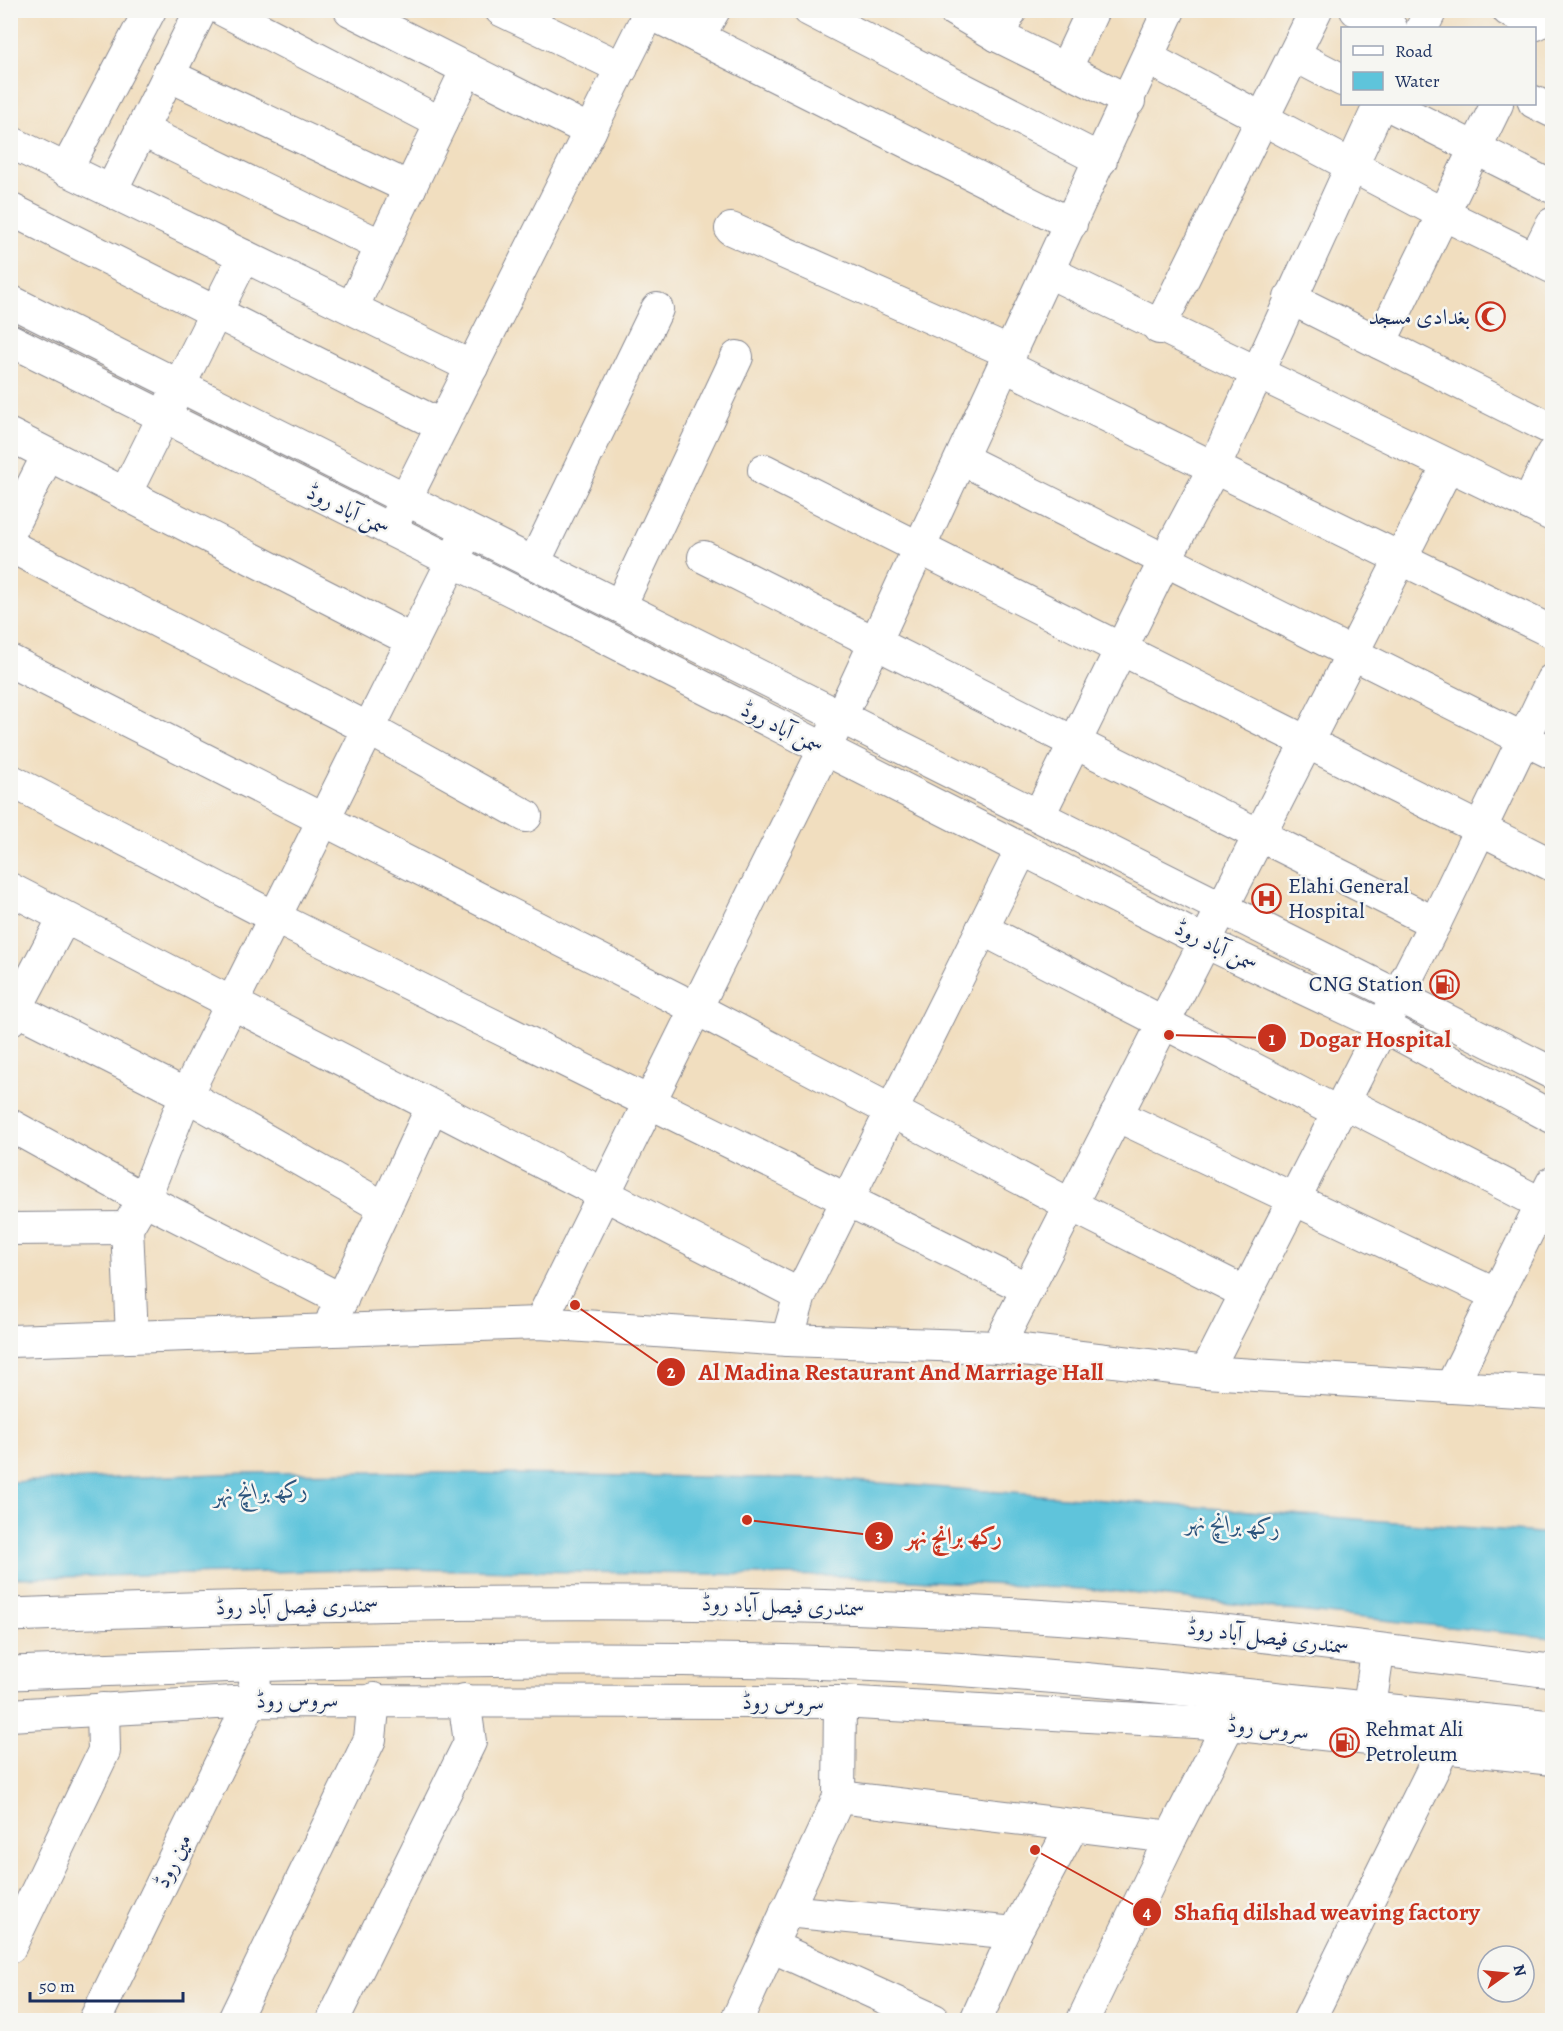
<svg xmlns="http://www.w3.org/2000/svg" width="1563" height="2031" viewBox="0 0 1563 2031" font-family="Alegreya,Amiri,serif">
	<rect width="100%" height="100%" fill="#f6f6f2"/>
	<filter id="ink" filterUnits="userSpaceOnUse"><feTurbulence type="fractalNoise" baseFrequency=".0167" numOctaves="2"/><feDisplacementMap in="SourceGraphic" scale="12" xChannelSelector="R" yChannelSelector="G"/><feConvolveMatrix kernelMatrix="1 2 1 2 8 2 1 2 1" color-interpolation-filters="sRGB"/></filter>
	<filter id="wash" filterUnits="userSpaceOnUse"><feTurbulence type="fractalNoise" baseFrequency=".008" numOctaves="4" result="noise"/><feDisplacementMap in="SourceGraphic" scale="24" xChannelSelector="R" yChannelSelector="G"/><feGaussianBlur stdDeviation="1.35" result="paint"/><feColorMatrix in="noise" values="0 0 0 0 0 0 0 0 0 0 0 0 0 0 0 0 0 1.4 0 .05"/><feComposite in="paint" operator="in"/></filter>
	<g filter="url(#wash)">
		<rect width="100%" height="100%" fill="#f1debf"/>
		<path fill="#5ec4db" stroke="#3c7a9c" stroke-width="1.5" d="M386 1472 827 1479 1552 1534V1638L1101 1590 835 1576 396 1569 11 1578V1482L246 1473Z"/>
	</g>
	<g filter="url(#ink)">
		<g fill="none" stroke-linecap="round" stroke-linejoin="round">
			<defs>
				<g id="minor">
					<path d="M223 10 441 123"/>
					<path d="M350 10 590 131"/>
					<path d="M501 10 622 68"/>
					<path d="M644 10 1071 224"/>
					<path d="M809 10 1101 160"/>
					<path d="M954 10 998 36 1129 101"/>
					<path d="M1356 10 1391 28"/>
					<path d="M1508 10 1536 24"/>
					<path d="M1422 28 1431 10"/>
					<path d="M998 36 1011 10"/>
					<path d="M698 37 714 10"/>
					<path d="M1294 55 1342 80"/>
					<path d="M1149 59 1443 214 1552 267"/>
					<path d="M1066 68 1093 10"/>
					<path d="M168 75 410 188"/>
					<path d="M1534 102 1552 111"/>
					<path d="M1387 104 1552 187"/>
					<path d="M141 130 382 246"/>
					<path d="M10 142 472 367"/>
					<path d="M66 170 150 10"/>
					<path d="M111 191 201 10"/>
					<path d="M10 209 442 426"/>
					<path d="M731 229 1011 353"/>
					<path d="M1535 258 1552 224"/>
					<path d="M1049 272 1552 515"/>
					<path d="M1290 298 1552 429"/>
					<path d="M10 301 1552 1073"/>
					<path d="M352 308 467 69"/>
					<path d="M1159 328 1316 10"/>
					<path d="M10 340 563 616 1205 942 1383 1026 1552 1117"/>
					<path d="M1380 343 1497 104"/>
					<path d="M1005 366 1552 632"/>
					<path d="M10 435 413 641"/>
					<path d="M962 459 1552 753"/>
					<path d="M764 470 1552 865"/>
					<path d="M125 494 244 256"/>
					<path d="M1528 503 1552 454"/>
					<path d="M397 516 649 13"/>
					<path d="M10 530 48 455"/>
					<path d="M10 546 369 729 526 816"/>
					<path d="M704 557 1435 923"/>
					<path d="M534 563 657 309"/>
					<path d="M620 606 737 357"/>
					<path d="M10 661 697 1009 1071 1205 1246 1293"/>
					<path d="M10 780 274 917 1028 1289"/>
					<path d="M1039 815 1165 560 1214 468 1380 104"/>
					<path d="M10 889 800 1295"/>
					<path d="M982 929 1339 1113"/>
					<path d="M10 1006 186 1095 385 1208 432 1107"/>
					<path d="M10 1020 64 918"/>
					<path d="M1344 1102 1552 1209"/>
					<path d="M1116 1115 1497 1295"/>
					<path d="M10 1125 144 1199 342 1300"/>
					<path d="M10 1229 127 1228"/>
					<path d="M333 1318 385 1208"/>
					<path d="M540 1323 841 716 1169 10"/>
					<path d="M132 1336 127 1228 144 1199 186 1095 462 542"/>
					<path d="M787 1340 800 1295 1022 849"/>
					<path d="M10 1341 540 1323 787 1340 998 1347 1206 1372 1552 1393"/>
					<path d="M998 1347 1448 466"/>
					<path d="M1206 1372 1435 923 1552 680"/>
					<path d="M1451 1387 1552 1183"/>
					<path d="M10 1715 251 1701 840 1702 1229 1724 1552 1759"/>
					<path d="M839 1797 1171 1837"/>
					<path d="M786 1911 1015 1933"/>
					<path d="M771 1946 934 2020"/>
					<path d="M10 1947 104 1751 103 1709"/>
					<path d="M95 2020 251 1701 255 1685"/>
					<path d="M234 2020 370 1739 374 1699"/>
					<path d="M333 2020 470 1742 464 1700"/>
					<path d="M737 2020 839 1797 840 1702"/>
					<path d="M976 2020 1015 1933 1073 1825"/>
					<path d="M1083 2020 1171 1837 1229 1724"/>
					<path d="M1309 2020 1444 1747"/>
				</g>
				<g id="major">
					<path d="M10 1615C393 1601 777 1593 1159 1625 1290 1636 1422 1656 1552 1671"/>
					<path d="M10 1673C285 1663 559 1653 833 1663 1074 1671 1313 1705 1552 1727"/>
					<path d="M1361 1737 1369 1710 1378 1650"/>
				</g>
			</defs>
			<use href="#minor" stroke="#86868e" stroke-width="34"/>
			<use href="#major" stroke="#86868e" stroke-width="35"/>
			<use href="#minor" stroke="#fff" stroke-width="32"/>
			<use href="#major" stroke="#fff" stroke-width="33"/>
		</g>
	</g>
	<defs>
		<symbol id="mosque-ring" viewBox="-11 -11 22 22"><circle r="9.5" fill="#f6f6f2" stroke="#c8321e" stroke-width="1.5"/><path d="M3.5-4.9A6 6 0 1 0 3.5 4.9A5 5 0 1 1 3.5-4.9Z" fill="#c8321e"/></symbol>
		<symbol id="hospital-ring" viewBox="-11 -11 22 22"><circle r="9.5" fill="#f6f6f2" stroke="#c8321e" stroke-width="1.5"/><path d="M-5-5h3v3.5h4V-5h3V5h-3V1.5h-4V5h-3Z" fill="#c8321e"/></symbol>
		<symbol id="fuel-ring" viewBox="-11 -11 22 22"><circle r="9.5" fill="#f6f6f2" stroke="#c8321e" stroke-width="1.5"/><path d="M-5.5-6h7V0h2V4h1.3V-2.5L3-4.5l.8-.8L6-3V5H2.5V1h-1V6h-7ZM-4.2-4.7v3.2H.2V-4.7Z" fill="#c8321e"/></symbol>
	</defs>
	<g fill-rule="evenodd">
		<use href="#mosque-ring" x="1474" y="300" width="33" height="33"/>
		<use href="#hospital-ring" x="1250" y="882" width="33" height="33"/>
		<use href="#fuel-ring" x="1428" y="968" width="33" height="33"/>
		<use href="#fuel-ring" x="1328" y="1726" width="33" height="33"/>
	</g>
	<g text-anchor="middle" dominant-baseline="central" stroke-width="5" stroke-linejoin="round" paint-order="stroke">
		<g font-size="22" fill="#1b2f5e" stroke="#f6f6f2" text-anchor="end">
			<text x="1470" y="317">بغدادی مسجد</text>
			<text x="1288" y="886" text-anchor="start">Elahi General<tspan x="1288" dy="25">Hospital</tspan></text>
			<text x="1423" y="984">CNG Station</text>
			<text x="1365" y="1729" text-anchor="start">Rehmat Ali<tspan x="1365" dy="25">Petroleum</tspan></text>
		</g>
		<g font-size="22" fill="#1b2f5e" stroke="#f6f6f2">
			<text transform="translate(348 510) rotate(26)">سمن آباد روڈ</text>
			<text transform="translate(782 728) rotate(27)">سمن آباد روڈ</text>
			<text transform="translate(1216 946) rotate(26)">سمن آباد روڈ</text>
			<text transform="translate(297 1606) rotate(-1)">سمندری فیصل آباد روڈ</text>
			<text transform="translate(783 1606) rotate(2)">سمندری فیصل آباد روڈ</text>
			<text transform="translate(1268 1637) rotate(7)">سمندری فیصل آباد روڈ</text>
			<text transform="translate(297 1700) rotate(-1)">سروس روڈ</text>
			<text x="783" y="1702">سروس روڈ</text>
			<text transform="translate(1268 1728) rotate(5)">سروس روڈ</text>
			<text transform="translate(173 1861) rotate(-64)">مین روڈ</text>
		</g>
		<g font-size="24" font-style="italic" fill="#2c547d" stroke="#f6f6f2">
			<text transform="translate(260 1491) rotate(-3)">رکھ برانچ نہر</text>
			<text transform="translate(1233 1524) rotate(4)">رکھ برانچ نہر</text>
		</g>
	</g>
	<path fill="none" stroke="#c8321e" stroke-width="2" d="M1169 1035L1272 1038M575 1305L671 1372M747 1520L879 1536M1035 1850L1147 1912"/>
	<g fill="#c8321e" stroke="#f6f6f2" stroke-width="2">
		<circle cx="1169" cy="1035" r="6"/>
		<circle cx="575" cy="1305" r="6"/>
		<circle cx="747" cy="1520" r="6"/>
		<circle cx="1035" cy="1850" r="6"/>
		<circle cx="1272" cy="1038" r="15"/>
		<circle cx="671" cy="1372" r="15"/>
		<circle cx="879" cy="1536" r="15"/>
		<circle cx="1147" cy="1912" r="15"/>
	</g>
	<g font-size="18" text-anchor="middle" font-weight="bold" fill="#fff">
		<text x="1272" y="1045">1</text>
		<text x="671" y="1378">2</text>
		<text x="879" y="1542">3</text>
		<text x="1147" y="1918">4</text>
	</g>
	<g font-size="24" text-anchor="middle" font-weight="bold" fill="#c8321e" stroke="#f6f6f2" stroke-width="5" stroke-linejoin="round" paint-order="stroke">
		<text x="1375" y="1047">Dogar Hospital</text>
		<text x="901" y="1380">Al Madina Restaurant And Marriage Hall</text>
		<text x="954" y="1544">رکھ برانچ نہر</text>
		<text x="1327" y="1920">Shafiq dilshad weaving factory</text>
	</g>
	<rect width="1563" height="2031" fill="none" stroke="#f6f6f2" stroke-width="36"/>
	<rect x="1341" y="27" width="195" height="78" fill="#f6f6f2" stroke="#9ea6b7" stroke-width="1.5"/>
	<rect x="1353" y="46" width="30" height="9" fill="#ffffff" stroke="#9ea6b7" stroke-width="1.5"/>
	<text x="1395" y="57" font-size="18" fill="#1b2f5e">Road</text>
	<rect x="1353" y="72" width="30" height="18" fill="#5ec4db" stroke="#9ea6b7" stroke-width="1.5"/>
	<text x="1395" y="87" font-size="18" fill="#1b2f5e">Water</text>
	<g transform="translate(1506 1974) rotate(75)"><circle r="28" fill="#f6f6f2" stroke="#9ea6b7" stroke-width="1.5"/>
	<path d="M0-4.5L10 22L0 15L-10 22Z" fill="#c8321e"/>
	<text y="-9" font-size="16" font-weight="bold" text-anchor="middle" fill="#1b2f5e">N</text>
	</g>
	<path d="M30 1992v9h153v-9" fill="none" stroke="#1b2f5e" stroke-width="3"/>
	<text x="39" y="1992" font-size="18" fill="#1b2f5e" stroke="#f6f6f2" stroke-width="4.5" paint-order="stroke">50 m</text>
</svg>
